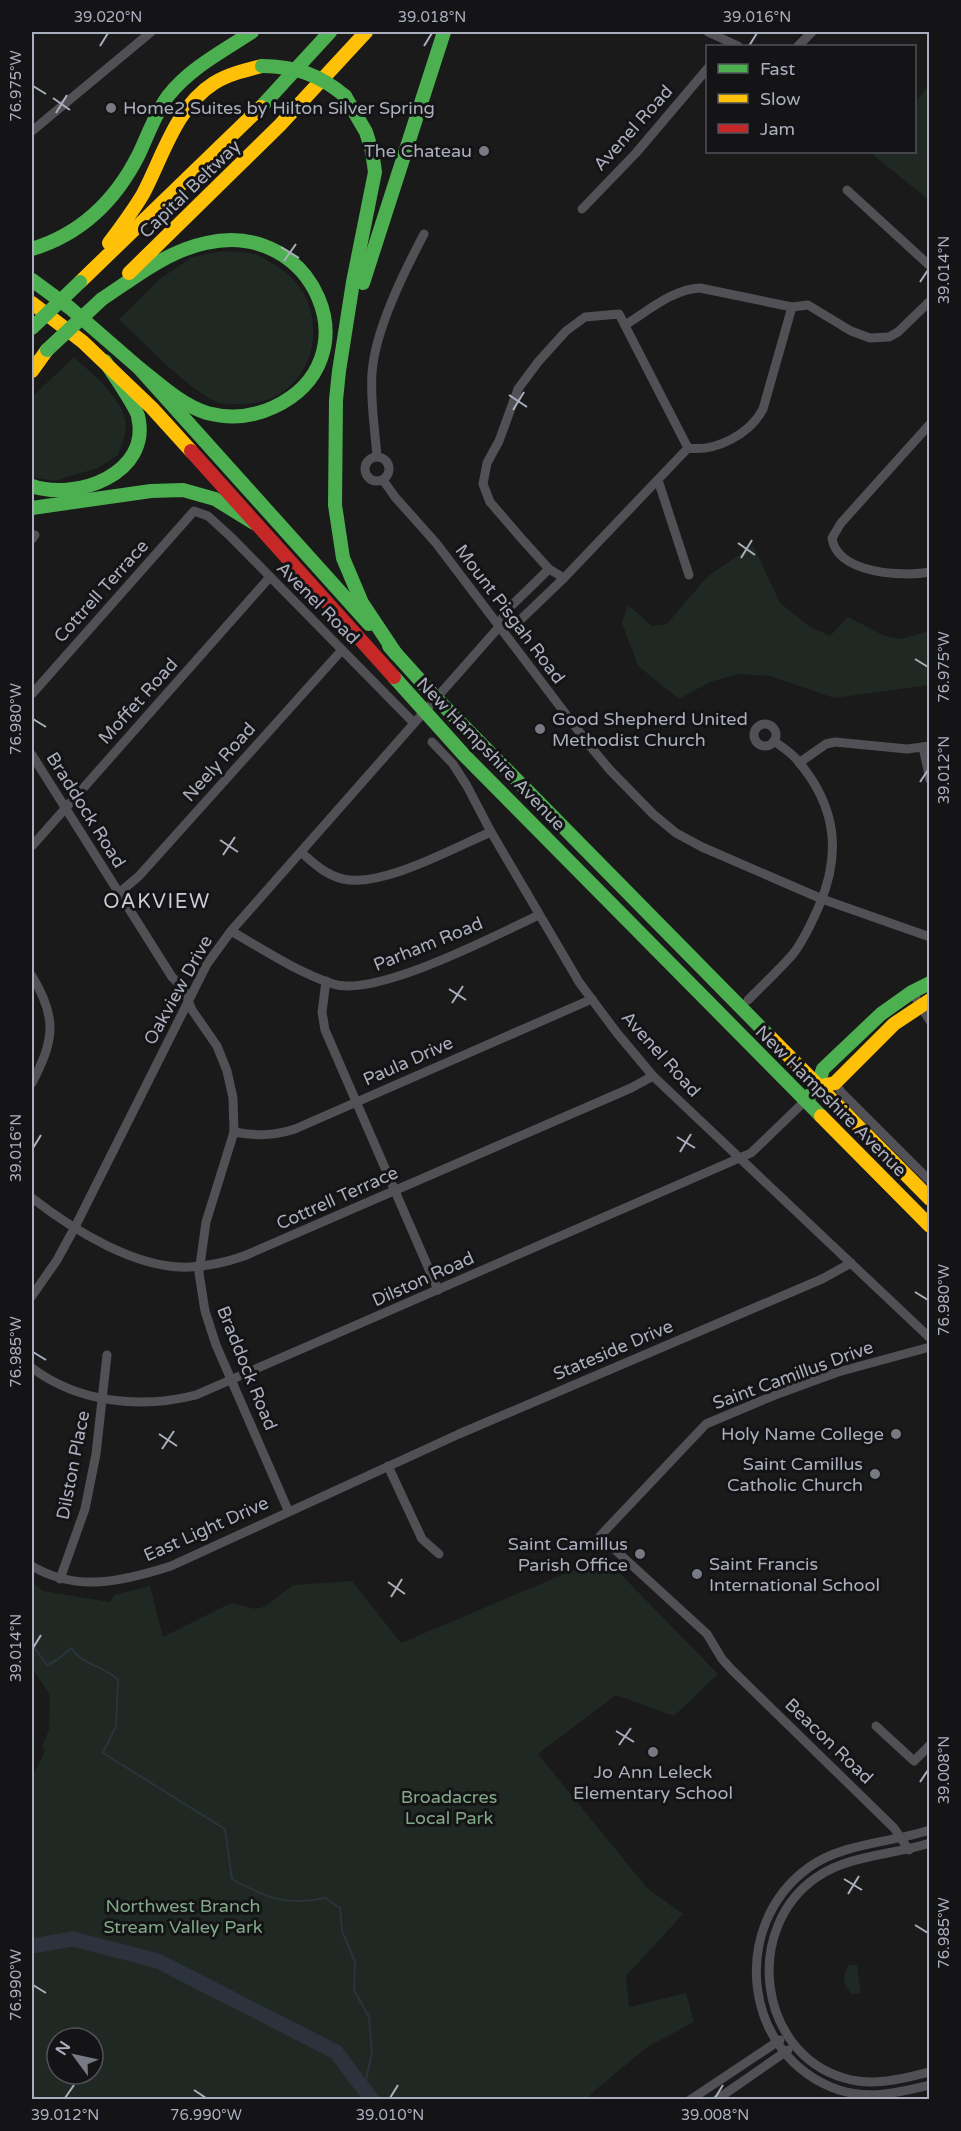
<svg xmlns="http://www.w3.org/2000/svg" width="961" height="2131" viewBox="0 0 961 2131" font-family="'Varela Round',sans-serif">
	<rect width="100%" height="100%" fill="#1a1a1a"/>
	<g fill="#1f2822" fill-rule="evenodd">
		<path d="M929 85V200L872 154 874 152H914L915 103Z"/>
		<path d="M223 251C233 252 245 252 255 254 262 256 269 262 275 265 341 303 317 407 240 404 233 404 223 405 217 402 186 388 145 344 119 319L160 279 192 257Z"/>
		<path d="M74 357C92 374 127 401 126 428 125 437 121 447 118 455L98 468 54 481 32 477V397Z"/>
		<path d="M753 545 780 603 809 626 830 636 848 617 885 636 901 639 929 631V685L834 698 770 676 738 674 710 682 679 699 638 666 622 623 628 605 652 626 667 624 707 577Z"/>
		<path d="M604 1557 718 1674 674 1716 616 1695 538 1754 647 1888 683 1914 626 1976 629 2007 686 1993 694 2022 646 2048 593 2092 588 2099H32V1777L45 1751 42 1746 49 1730 50 1695 32 1668V1582L43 1591 110 1602 114 1595 150 1586 163 1637 231 1603 256 1609 266 1606 293 1585 352 1581 401 1643ZM57 2038H93V2074H57Z"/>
		<path d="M849 1965H857L861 1993 851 1994C843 1982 841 1977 849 1965Z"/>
	</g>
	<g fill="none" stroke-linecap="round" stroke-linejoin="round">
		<path stroke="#2c333d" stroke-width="2" d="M32 1648 36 1650 47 1665 57 1660 71 1648C84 1667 104 1665 118 1680L116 1726 103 1753 225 1829 232 1879C266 1898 286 1906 325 1898L340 1908 342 1931 355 1962 354 1990 369 2017 372 2052 364 2089"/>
		<path stroke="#2c333d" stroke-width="15" d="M32 1946 73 1939 158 1961 336 2052 372 2100"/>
		<g stroke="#505055" stroke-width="9">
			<path d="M708 32 738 46"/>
			<path d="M798 46 812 32"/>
			<path d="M32 131 151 32"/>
			<path d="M847 190 930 266"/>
			<path d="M582 209 636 153 708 68"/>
			<path d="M619 314 688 448 564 578 549 569 521 538 490 502 483 484 487 463 499 441 518 389 538 362 566 331 585 317Z"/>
			<path d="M625 325C648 311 673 289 700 288L792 307 808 305 851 331 870 338 889 337 898 332 930 301"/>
			<path d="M930 424 841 523 832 538C837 574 903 577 930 572"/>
			<path d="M688 448C716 452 750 434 763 409L792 307"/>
			<circle cx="377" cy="469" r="12"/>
			<path d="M377 457C375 430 370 400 372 373 375 330 404 272 424 234"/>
			<path d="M383 480 395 497 436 543 590 746 610 770 653 814 676 833 702 847 822 899 930 937"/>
			<path d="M658 480 689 575"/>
			<path d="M32 539 35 535"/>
			<path d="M499 627 515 625 564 578"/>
			<path d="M32 694 194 511 208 516 231 537 414 723"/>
			<circle cx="765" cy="735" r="11"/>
			<path d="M432 742 453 764 467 786 491 832 579 982 617 1033 653 1076 930 1338"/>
			<path d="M923 747 930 780"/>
			<path d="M32 755 172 977 183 988 192 1010 217 1046 227 1071 233 1098 234 1132 206 1222 200 1265 199 1273 205 1311 216 1345 288 1510"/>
			<path d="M799 763 826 744 835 742 907 749 930 746"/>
			<path d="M32 846 269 578"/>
			<path d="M301 852C313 863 326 875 343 879 382 888 453 848 491 832"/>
			<path d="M119 893 139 876 341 651"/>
			<path d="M231 931C264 950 297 972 333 984 376 998 496 935 539 915"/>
			<path d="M32 976C58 1019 54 1040 32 1083"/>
			<path d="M326 981 322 1012 325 1030 438 1290"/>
			<path d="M912 992 930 1021"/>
			<path d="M748 1000C763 985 779 970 793 954 804 940 812 922 819 906 842 853 836 806 798 761 792 753 782 747 774 741"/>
			<path d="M835 1083 842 1093 930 1181"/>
			<path d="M234 1132C256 1136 273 1136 295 1129L592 999"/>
			<path d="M32 1198C72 1229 137 1270 190 1267 208 1266 227 1262 244 1256L631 1088 653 1076"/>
			<path d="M32 1296 57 1260 75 1227 207 964 231 931 499 627 505 612 549 569"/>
			<path d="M32 1368C79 1403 141 1409 196 1395L751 1153 806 1100"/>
			<path d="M388 1466 422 1539 439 1554"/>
			<path d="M32 1566C77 1593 124 1581 171 1566L459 1434 822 1279 851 1263"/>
			<path d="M60 1579 85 1509 96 1454 107 1355"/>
			<path d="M876 1726 914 1761 930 1745"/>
			<path d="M930 1830C890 1843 842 1843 808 1868 728 1927 743 2057 839 2090 870 2100 900 2092 930 2085"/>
			<path d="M930 1843C893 1855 849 1855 817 1877 743 1927 757 2052 844 2078 873 2087 901 2079 930 2072"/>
			<path d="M909 1850 894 1828 732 1670 722 1659 707 1634 600 1536 706 1424 775 1395 838 1372 930 1347"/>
			<path d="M690 2100 780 2040"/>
			<path d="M716 2100 788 2050"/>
		</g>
		<g stroke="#4caf50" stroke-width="14">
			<path d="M345 96 366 132 372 151 375 172 353 282 339 371 336 400 335 505 343 558 362 603 396 654"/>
			<path d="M261 107 330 32"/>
			<path d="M32 249C81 234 116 200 139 154 148 135 155 114 168 96 190 68 223 51 252 32"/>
			<path d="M32 280 70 308 139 368 369 624"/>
			<path d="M363 283 444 32"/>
			<path d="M102 299C134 278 167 251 206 243 314 218 375 360 274 407 253 417 230 419 207 413 181 405 160 384 139 368"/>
			<path d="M32 486C76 501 152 474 138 416 135 405 112 373 105 361"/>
			<path d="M32 508 151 491 183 490 215 499 254 523"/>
			<path d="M389 646 436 698 770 1037"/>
			<path d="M394 677 464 755 821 1116"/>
			<path d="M806 1100 817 1087 823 1069 881 1014 912 992 930 983"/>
		</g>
		<g stroke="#ffc107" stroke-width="14">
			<path d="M109 243C121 227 133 211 143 194 163 156 176 107 214 83 229 74 246 70 262 66"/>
			<path d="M129 273 280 125 366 32"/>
			<path d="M80 282 261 107"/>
			<path d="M32 303 83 342 152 408 191 451"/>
			<path d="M32 371 47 350"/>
			<path d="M770 1037 930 1199"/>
			<path d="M817 1087 835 1083 894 1024 930 1000"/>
			<path d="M821 1116 930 1226"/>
		</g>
		<path stroke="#c62828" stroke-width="14" d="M191 451 394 677"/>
		<g stroke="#4caf50" stroke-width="14">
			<path d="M262 66C295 66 320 75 345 96"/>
			<path d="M32 328 80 282"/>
			<path d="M47 350 102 299"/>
		</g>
	</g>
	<path fill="none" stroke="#abaebc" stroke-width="2" d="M100 46 108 33M424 46 432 33M749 46 757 33M33 86 46 94M53 98 70 110M56 113 67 95M281 247 299 258M284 261 296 244M920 282 928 270M509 395 527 407M513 410 524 392M738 543 755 555M741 558 752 540M915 659 928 667M33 719 46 727M920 782 928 770M220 840 238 852M223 855 235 837M449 989 466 1000M452 1003 463 986M677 1137 695 1148M33 1148 41 1135M680 1152 691 1134M915 1292 928 1300M33 1352 46 1360M159 1434 177 1446M162 1449 174 1431M388 1582 405 1594M391 1597 402 1579M33 1648 41 1635M616 1731 634 1742M619 1745 631 1728M920 1782 928 1770M844 1879 862 1890M848 1894 859 1876M915 1925 928 1933M33 1985 46 1993M194 2090 206 2098M65 2098 74 2085M390 2098 398 2085M715 2098 723 2085"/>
	<g fill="#787a83" stroke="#141416" stroke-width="2">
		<circle cx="111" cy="108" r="6"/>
		<circle cx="484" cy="151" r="6"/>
		<circle cx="540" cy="729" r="6"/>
		<circle cx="896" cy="1434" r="6"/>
		<circle cx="875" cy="1474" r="6"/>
		<circle cx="640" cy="1554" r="6"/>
		<circle cx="697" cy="1574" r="6"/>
		<circle cx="653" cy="1752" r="6"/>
	</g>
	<g text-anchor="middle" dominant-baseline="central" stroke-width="6" stroke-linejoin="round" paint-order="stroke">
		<g font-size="18" fill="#abaebc" stroke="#141416" text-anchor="end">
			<text x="123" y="108" text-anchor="start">Home2 Suites by Hilton Silver Spring</text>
			<text x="472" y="151">The Chateau</text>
			<text x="552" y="719" text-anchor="start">Good Shepherd United<tspan x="552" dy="21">Methodist Church</tspan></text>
			<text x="884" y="1434">Holy Name College</text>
			<text x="863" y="1464">Saint Camillus<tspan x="863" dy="21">Catholic Church</tspan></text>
			<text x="628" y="1544">Saint Camillus<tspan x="628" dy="21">Parish Office</tspan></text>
			<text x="709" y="1564" text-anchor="start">Saint Francis<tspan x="709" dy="21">International School</tspan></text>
			<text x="653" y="1772" text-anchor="middle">Jo Ann Leleck<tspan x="653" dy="21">Elementary School</tspan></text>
		</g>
		<g font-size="18" fill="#abaebc" stroke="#141416">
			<text transform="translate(633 128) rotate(-48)">Avenel Road</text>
			<text transform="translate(190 189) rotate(-44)">Capital Beltway</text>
			<text transform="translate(101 591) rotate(-48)">Cottrell Terrace</text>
			<text transform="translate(318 603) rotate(45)">Avenel Road</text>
			<text transform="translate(510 614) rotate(53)">Mount Pisgah Road</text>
			<text transform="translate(138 701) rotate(-48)">Moffet Road</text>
			<text transform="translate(491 754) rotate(46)">New Hampshire Avenue</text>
			<text transform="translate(219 762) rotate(-48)">Neely Road</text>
			<text transform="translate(86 810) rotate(58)">Braddock Road</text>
			<text transform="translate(428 944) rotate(-22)">Parham Road</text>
			<text transform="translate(178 990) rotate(-61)">Oakview Drive</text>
			<text transform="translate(661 1054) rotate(48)">Avenel Road</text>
			<text transform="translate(408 1061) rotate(-24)">Paula Drive</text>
			<text transform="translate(831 1101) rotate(45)">New Hampshire Avenue</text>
			<text transform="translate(337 1198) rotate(-24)">Cottrell Terrace</text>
			<text transform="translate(423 1279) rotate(-24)">Dilston Road</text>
			<text transform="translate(613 1350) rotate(-23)">Stateside Drive</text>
			<text transform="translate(247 1368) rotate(68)">Braddock Road</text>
			<text transform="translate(793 1375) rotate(-20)">Saint Camillus Drive</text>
			<text transform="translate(73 1465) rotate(-79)">Dilston Place</text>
			<text transform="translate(206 1529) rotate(-24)">East Light Drive</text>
			<text transform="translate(829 1741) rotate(44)">Beacon Road</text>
		</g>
		<g font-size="18" fill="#81a887" stroke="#141416">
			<text x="449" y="1797">Broadacres<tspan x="449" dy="21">Local Park</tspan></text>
			<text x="183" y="1906">Northwest Branch<tspan x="183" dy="21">Stream Valley Park</tspan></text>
		</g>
		<g font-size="20" letter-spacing="1.5" fill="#ccced7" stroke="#141416">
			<text x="157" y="902">OAKVIEW</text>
		</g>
	</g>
	<rect width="961" height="2131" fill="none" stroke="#141416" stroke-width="66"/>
	<rect x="706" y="45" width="210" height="108" fill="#141416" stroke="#505258" stroke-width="1.5"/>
	<rect x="718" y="64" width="30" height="9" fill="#4caf50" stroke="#505258" stroke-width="1.5"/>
	<text x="760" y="75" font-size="18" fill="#abaebc">Fast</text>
	<rect x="718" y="94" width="30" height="9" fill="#ffc107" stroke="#505258" stroke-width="1.5"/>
	<text x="760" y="105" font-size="18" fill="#abaebc">Slow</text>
	<rect x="718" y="124" width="30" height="9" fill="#c62828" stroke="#505258" stroke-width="1.5"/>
	<text x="760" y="135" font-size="18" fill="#abaebc">Jam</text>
	<g transform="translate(75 2056) rotate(303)"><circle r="28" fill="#141416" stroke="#505258" stroke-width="1.5"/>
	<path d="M0-4.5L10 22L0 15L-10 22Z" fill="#787a83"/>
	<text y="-9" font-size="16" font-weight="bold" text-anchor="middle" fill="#abaebc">N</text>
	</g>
	<rect x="33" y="33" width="895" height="2065" fill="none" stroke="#abaebc" stroke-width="2"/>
	<g font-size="15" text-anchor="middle" fill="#abaebc">
		<text x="108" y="22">39.020°N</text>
		<text x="432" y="22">39.018°N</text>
		<text x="757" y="22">39.016°N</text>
		<text transform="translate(16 86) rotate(-90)" y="5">76.975°W</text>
		<text transform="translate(944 270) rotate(-90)" y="5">39.014°N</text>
		<text transform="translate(944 667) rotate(-90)" y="5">76.975°W</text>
		<text transform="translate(16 719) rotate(-90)" y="5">76.980°W</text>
		<text transform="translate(944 770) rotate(-90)" y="5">39.012°N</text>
		<text transform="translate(16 1148) rotate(-90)" y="5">39.016°N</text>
		<text transform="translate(944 1300) rotate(-90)" y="5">76.980°W</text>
		<text transform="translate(16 1352) rotate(-90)" y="5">76.985°W</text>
		<text transform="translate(16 1648) rotate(-90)" y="5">39.014°N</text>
		<text transform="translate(944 1770) rotate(-90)" y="5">39.008°N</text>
		<text transform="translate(944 1933) rotate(-90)" y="5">76.985°W</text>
		<text transform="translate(16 1985) rotate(-90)" y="5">76.990°W</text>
		<text x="65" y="2120">39.012°N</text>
		<text x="206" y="2120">76.990°W</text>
		<text x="390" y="2120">39.010°N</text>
		<text x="715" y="2120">39.008°N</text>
	</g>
</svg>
